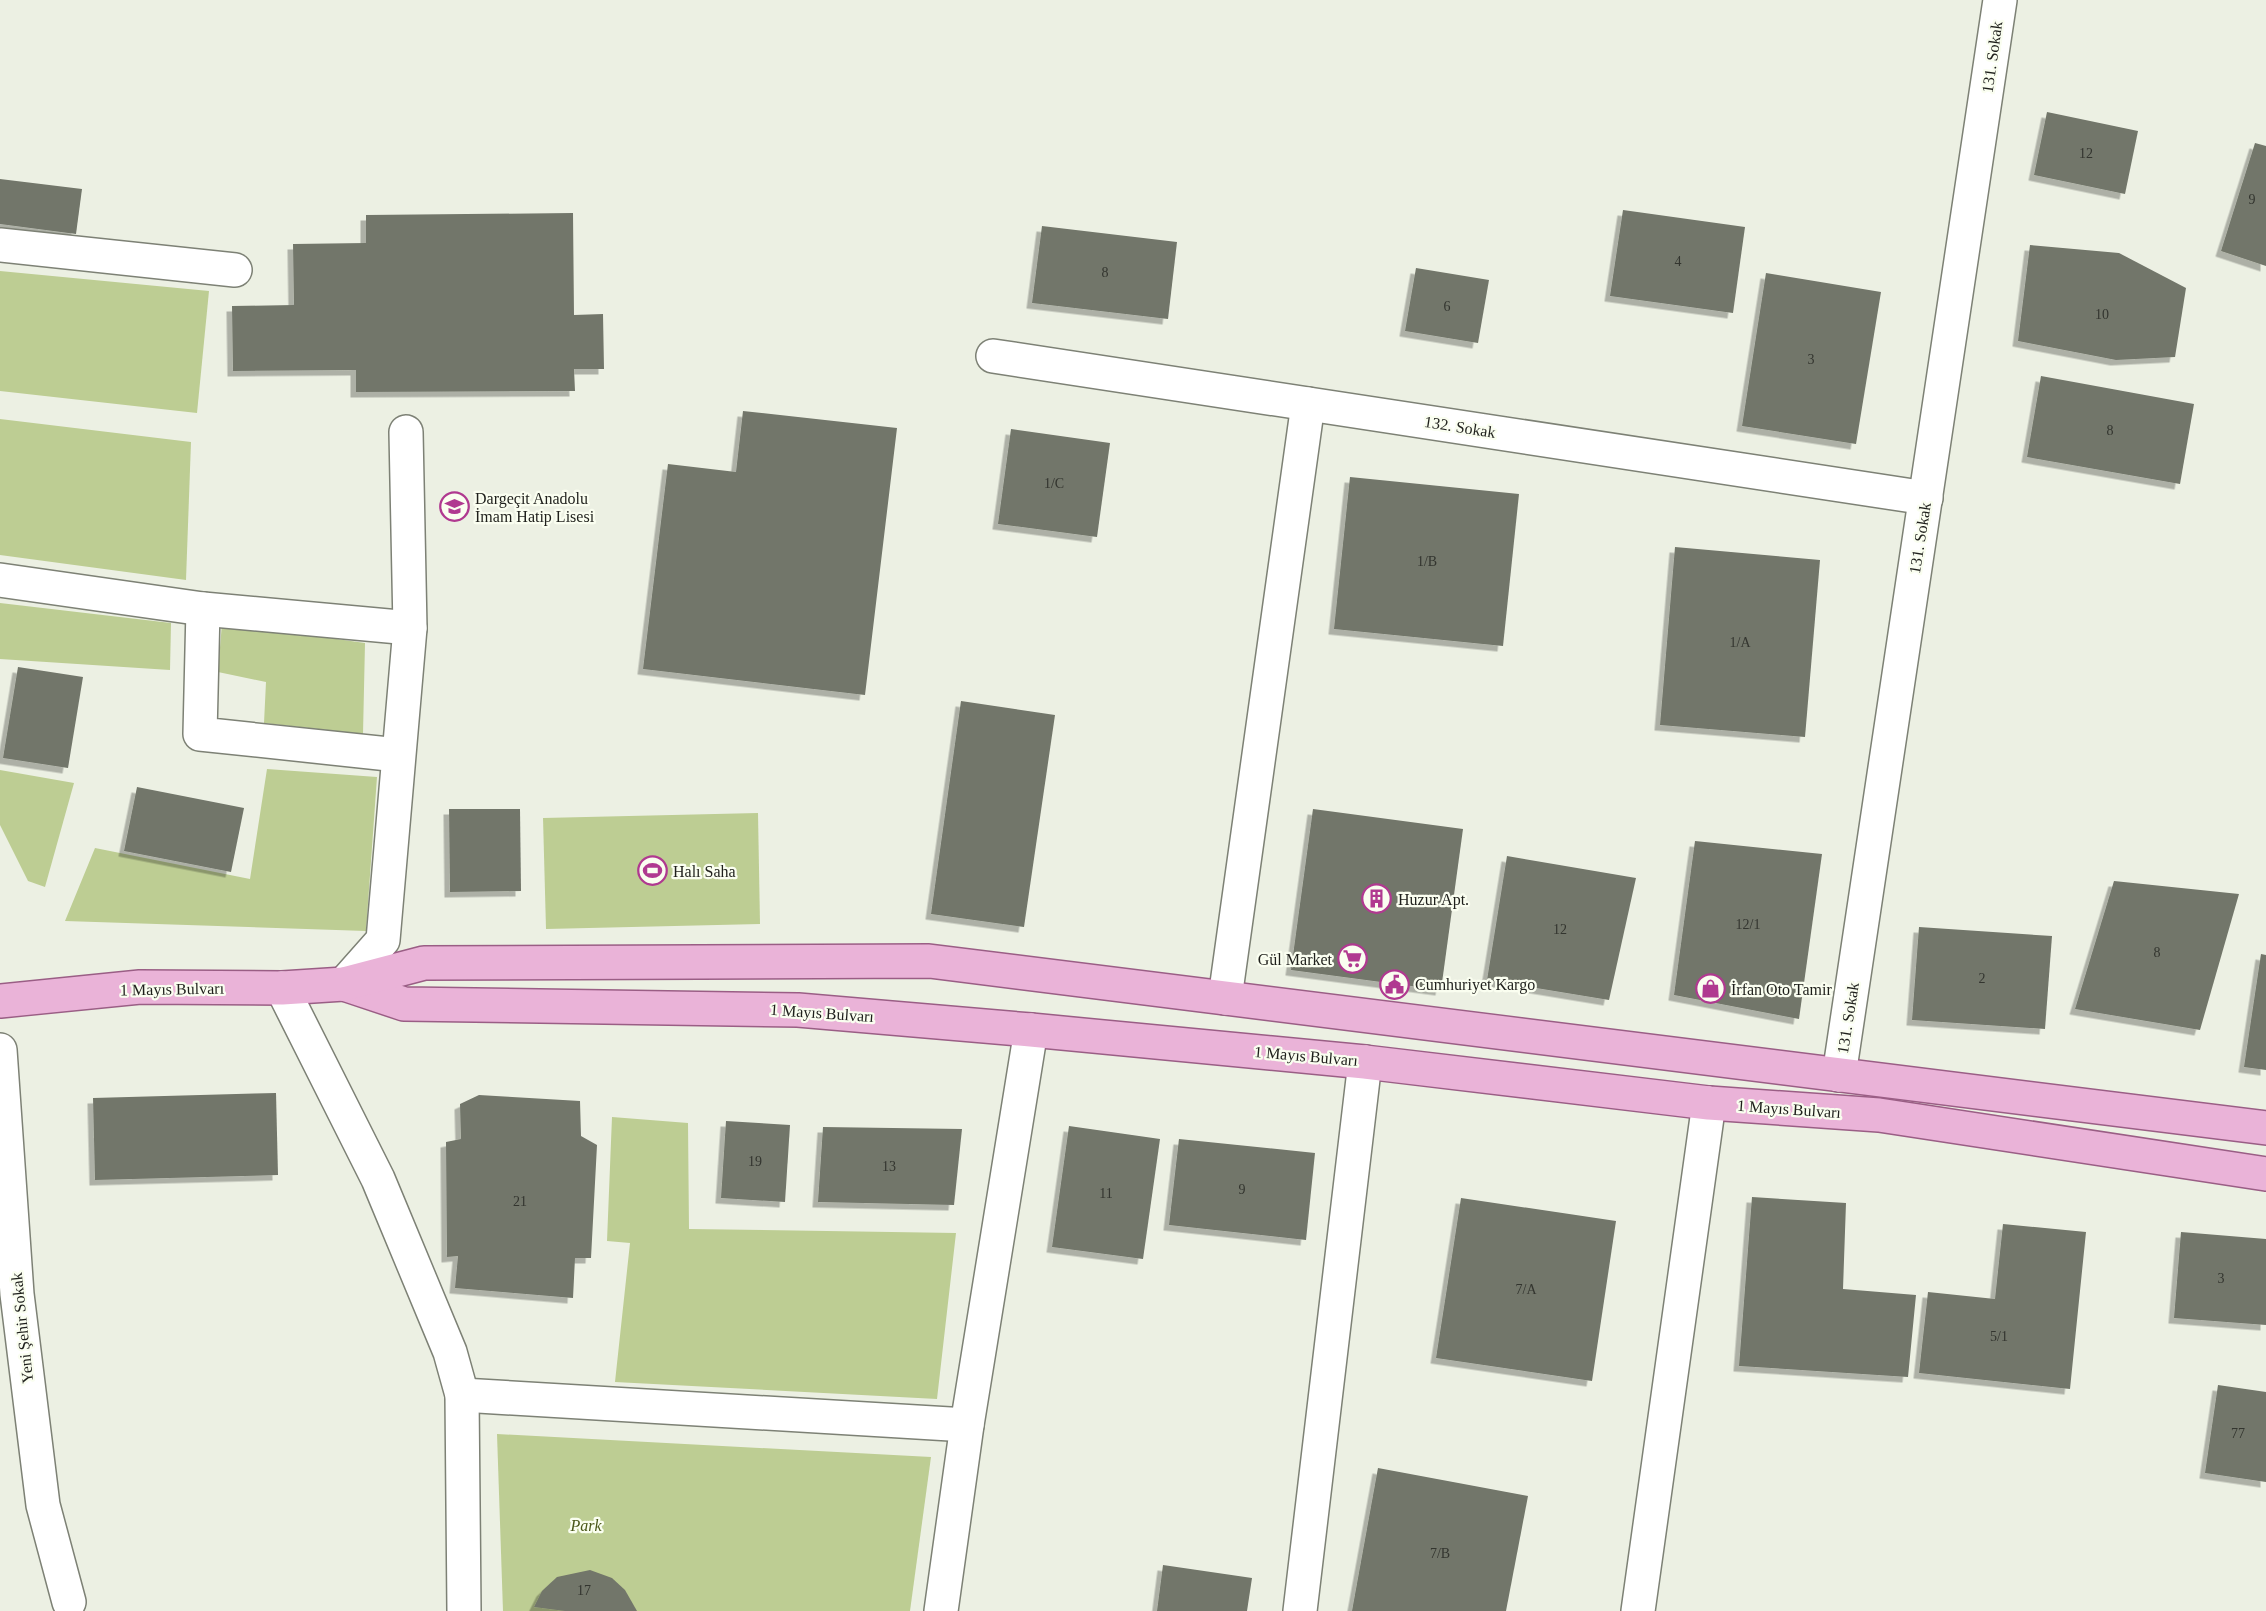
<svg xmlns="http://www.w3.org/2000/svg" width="2266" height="1611" viewBox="0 0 2266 1611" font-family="Georgia,serif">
	<defs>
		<filter id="shadow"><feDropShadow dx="-5.5" dy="5.5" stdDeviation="0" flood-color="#0004"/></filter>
	</defs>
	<rect width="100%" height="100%" fill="#ecf0e3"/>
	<g fill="#bdcd93">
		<path d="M0 271 209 291 197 413 0 391Z"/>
		<path d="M0 419 191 442 186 580 0 555Z"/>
		<path d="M0 603 171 623 170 670 0 659Z"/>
		<path d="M222 623 365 643 363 734 264 723 266 682 218 672Z"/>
		<path d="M267 769 377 777 366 931 65 921 95 848 250 879Z"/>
		<path d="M0 770 74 783 45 887 28 881 0 825Z"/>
		<path d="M758 813 760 924 546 929 543 818Z"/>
		<path d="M612 1117 688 1123 689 1229 956 1233 937 1399 615 1382 630 1243 607 1241Z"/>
		<path d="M497 1434 931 1457 910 1611H503Z"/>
	</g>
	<g fill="#72766a" filter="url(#shadow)">
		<path d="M2047 112 2138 131 2125 194 2034 175Z"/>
		<path d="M2255 143 2266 146V266L2221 251Z"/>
		<path d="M0 179 82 189 76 234 0 224Z"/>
		<path d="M1623 210 1745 227 1733 313 1610 296Z"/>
		<path d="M573 213 574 315 603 314 604 369H574L575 391 356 392V370L233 371 232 306 294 305 293 244 366 243V215Z"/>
		<path d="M1042 226 1177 242 1168 319 1032 303Z"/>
		<path d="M2030 245 2119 253 2186 288 2175 357 2116 360 2018 341Z"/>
		<path d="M1416 268 1489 280 1478 343 1405 331Z"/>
		<path d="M1766 273 1881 292 1856 444 1742 426Z"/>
		<path d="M2041 376 2194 404 2180 484 2027 457Z"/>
		<path d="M743 411 897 428 865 695 643 669 668 464 736 472Z"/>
		<path d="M1011 429 1110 443 1097 537 998 524Z"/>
		<path d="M1350 477 1519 494 1503 646 1334 629Z"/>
		<path d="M1675 547 1820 560 1805 737 1660 725Z"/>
		<path d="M18 667 83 677 68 768 3 758Z"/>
		<path d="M961 701 1055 715 1024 927 931 914Z"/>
		<path d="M137 787 244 808 231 872 124 851Z"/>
		<path d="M449 809H520L521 891 450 892Z"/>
		<path d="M1313 809 1463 829 1441 990 1291 970Z"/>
		<path d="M1695 841 1822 854 1799 1019 1674 995Z"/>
		<path d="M1507 856 1636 878 1609 1000 1487 980Z"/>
		<path d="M2114 881 2239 894 2200 1030 2075 1009Z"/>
		<path d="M1919 927 2052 936 2045 1029 1912 1020Z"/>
		<path d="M2261 954 2266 955V1070L2244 1067Z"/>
		<path d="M276 1093 278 1175 95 1180 93 1098Z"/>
		<path d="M479 1095 580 1101 581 1136 597 1145 591 1258H575L573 1298 455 1288 458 1256 447 1257 446 1142 461 1139 460 1104Z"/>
		<path d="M726 1121 790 1125 785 1202 721 1198Z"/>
		<path d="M1069 1126 1160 1139 1143 1259 1052 1247Z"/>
		<path d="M823 1127 962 1129 954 1205 818 1202Z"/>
		<path d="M1179 1139 1315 1153 1306 1240 1169 1225Z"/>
		<path d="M1752 1197 1846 1203 1843 1289 1916 1295 1908 1377 1739 1366Z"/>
		<path d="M1461 1198 1616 1221 1592 1381 1436 1358Z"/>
		<path d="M2003 1224 2086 1232 2070 1389 1919 1373 1928 1292 1995 1299Z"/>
		<path d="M2181 1232 2266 1239V1325L2174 1318Z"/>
		<path d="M2218 1385 2266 1392V1482L2205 1473Z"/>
		<path d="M1378 1468 1528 1496 1506 1611H1352Z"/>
		<path d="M1163 1565 1252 1578 1247 1611H1157Z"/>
		<path d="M590 1570 612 1578 625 1590 637 1611H565L534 1607 542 1591 557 1577Z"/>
	</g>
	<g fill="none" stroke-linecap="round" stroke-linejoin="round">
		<defs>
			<g id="minor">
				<path d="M0 245 235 270"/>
				<path d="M993 356 1926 498"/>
				<path d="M0 580 203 609 410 628"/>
				<path d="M203 609 200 734 398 755"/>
				<path d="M344 984 383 940 410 628 406 432"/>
				<path d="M282 988 378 1179 450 1352 462 1395 464 1611"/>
				<path d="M1225 998 1308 404"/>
				<path d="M0 1050 17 1294 43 1505 69 1602"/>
				<path d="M1839 1075 2000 0"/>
				<path d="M462 1395 967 1425"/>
				<path d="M941 1611 967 1425 1031 1030"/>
				<path d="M1300 1611 1365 1062"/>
				<path d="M1638 1611 1709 1103"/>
			</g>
			<g id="major">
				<path d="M344 984 404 1004 798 1010 1031 1030 1365 1062 1709 1103 1879 1115 2266 1174"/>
				<path d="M0 1001 140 987 282 988 344 984 424 963 929 961 2266 1128"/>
			</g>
		</defs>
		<use href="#minor" stroke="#7d8175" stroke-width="36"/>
		<use href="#major" stroke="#9a5e85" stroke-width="36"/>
		<use href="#minor" stroke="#fff" stroke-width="33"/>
		<use href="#major" stroke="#eab3d8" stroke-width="33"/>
	</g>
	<defs>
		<symbol id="school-ring" viewBox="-11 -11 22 22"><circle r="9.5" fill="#fafef0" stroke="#b03990" stroke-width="1.5"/><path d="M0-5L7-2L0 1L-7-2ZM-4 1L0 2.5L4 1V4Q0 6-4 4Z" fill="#b03990"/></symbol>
		<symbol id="stadium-ring" viewBox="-11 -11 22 22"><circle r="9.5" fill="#fafef0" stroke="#b03990" stroke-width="1.5"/><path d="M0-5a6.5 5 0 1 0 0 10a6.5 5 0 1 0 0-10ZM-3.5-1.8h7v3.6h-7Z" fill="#b03990"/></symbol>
		<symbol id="building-ring" viewBox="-11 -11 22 22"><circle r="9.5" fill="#fafef0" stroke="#b03990" stroke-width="1.5"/><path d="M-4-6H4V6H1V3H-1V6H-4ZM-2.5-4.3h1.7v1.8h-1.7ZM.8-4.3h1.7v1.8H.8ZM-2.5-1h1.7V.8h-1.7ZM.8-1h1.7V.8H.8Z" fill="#b03990"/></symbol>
		<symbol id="supermarket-ring" viewBox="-11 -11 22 22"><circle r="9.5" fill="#fafef0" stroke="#b03990" stroke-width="1.5"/><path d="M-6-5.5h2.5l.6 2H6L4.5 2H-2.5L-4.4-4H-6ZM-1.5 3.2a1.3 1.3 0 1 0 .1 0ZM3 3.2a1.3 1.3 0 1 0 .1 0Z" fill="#b03990"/></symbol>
		<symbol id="civic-ring" viewBox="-11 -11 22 22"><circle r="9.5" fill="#fafef0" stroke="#b03990" stroke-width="1.5"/><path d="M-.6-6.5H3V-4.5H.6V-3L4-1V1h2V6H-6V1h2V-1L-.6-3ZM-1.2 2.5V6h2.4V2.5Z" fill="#b03990"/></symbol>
		<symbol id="shop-ring" viewBox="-11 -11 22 22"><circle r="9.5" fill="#fafef0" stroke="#b03990" stroke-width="1.5"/><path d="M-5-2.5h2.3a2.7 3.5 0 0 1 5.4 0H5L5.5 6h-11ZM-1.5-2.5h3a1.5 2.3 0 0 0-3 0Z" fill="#b03990"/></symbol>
	</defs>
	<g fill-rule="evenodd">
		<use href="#school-ring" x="438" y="490" width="33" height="33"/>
		<use href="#stadium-ring" x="636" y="854" width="33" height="33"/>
		<use href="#building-ring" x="1360" y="882" width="33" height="33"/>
		<use href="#supermarket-ring" x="1336" y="942" width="33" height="33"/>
		<use href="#civic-ring" x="1378" y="968" width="33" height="33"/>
		<use href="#shop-ring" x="1694" y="972" width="33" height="33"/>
	</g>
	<g text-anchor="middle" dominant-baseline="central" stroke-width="4.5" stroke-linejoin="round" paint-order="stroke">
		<g font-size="14" fill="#33352f">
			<text x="2086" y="153">12</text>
			<text x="2252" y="199">9</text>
			<text x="1678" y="261">4</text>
			<text x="1105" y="272">8</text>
			<text x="1447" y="306">6</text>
			<text x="2102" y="314">10</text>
			<text x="1811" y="359">3</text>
			<text x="2110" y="430">8</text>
			<text x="1054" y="483">1/C</text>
			<text x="1427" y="561">1/B</text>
			<text x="1740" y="642">1/A</text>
			<text x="1748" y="924">12/1</text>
			<text x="1560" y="929">12</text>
			<text x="2157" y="952">8</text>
			<text x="1982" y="978">2</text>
			<text x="755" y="1161">19</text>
			<text x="889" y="1166">13</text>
			<text x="1242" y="1189">9</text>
			<text x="1106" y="1193">11</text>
			<text x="520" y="1201">21</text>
			<text x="2221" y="1278">3</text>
			<text x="1526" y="1289">7/A</text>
			<text x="1999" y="1336">5/1</text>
			<text x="2238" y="1433">77</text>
			<text x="1440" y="1553">7/B</text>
			<text x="584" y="1590">17</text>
		</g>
		<g font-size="16" fill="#1e1f1b" stroke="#fafef0">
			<text transform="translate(1992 57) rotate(-82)">131. Sokak</text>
			<text transform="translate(1460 427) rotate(9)">132. Sokak</text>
			<text transform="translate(1920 538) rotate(-81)">131. Sokak</text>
			<text transform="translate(172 989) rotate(-1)">1 Mayıs Bulvarı</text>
			<text transform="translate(822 1013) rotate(4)">1 Mayıs Bulvarı</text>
			<text transform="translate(1848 1018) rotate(-81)">131. Sokak</text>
			<text transform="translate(1306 1056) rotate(5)">1 Mayıs Bulvarı</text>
			<text transform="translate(1789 1109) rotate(4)">1 Mayıs Bulvarı</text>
			<text transform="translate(22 1328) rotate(-96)">Yeni Şehir Sokak</text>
		</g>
		<g font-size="16" fill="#1e1f1b" stroke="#fafef0" text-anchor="start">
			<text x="475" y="498">Dargeçit Anadolu<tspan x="475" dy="18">İmam Hatip Lisesi</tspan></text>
			<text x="673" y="871">Halı Saha</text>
			<text x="1398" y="899">Huzur Apt.</text>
			<text x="1332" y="959" text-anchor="end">Gül Market</text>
			<text x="1415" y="984">Cumhuriyet Kargo</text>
			<text x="1731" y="989">İrfan Oto Tamir</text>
		</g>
		<g font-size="16" font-style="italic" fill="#495718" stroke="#fafef0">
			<text x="586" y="1525">Park</text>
		</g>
	</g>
</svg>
